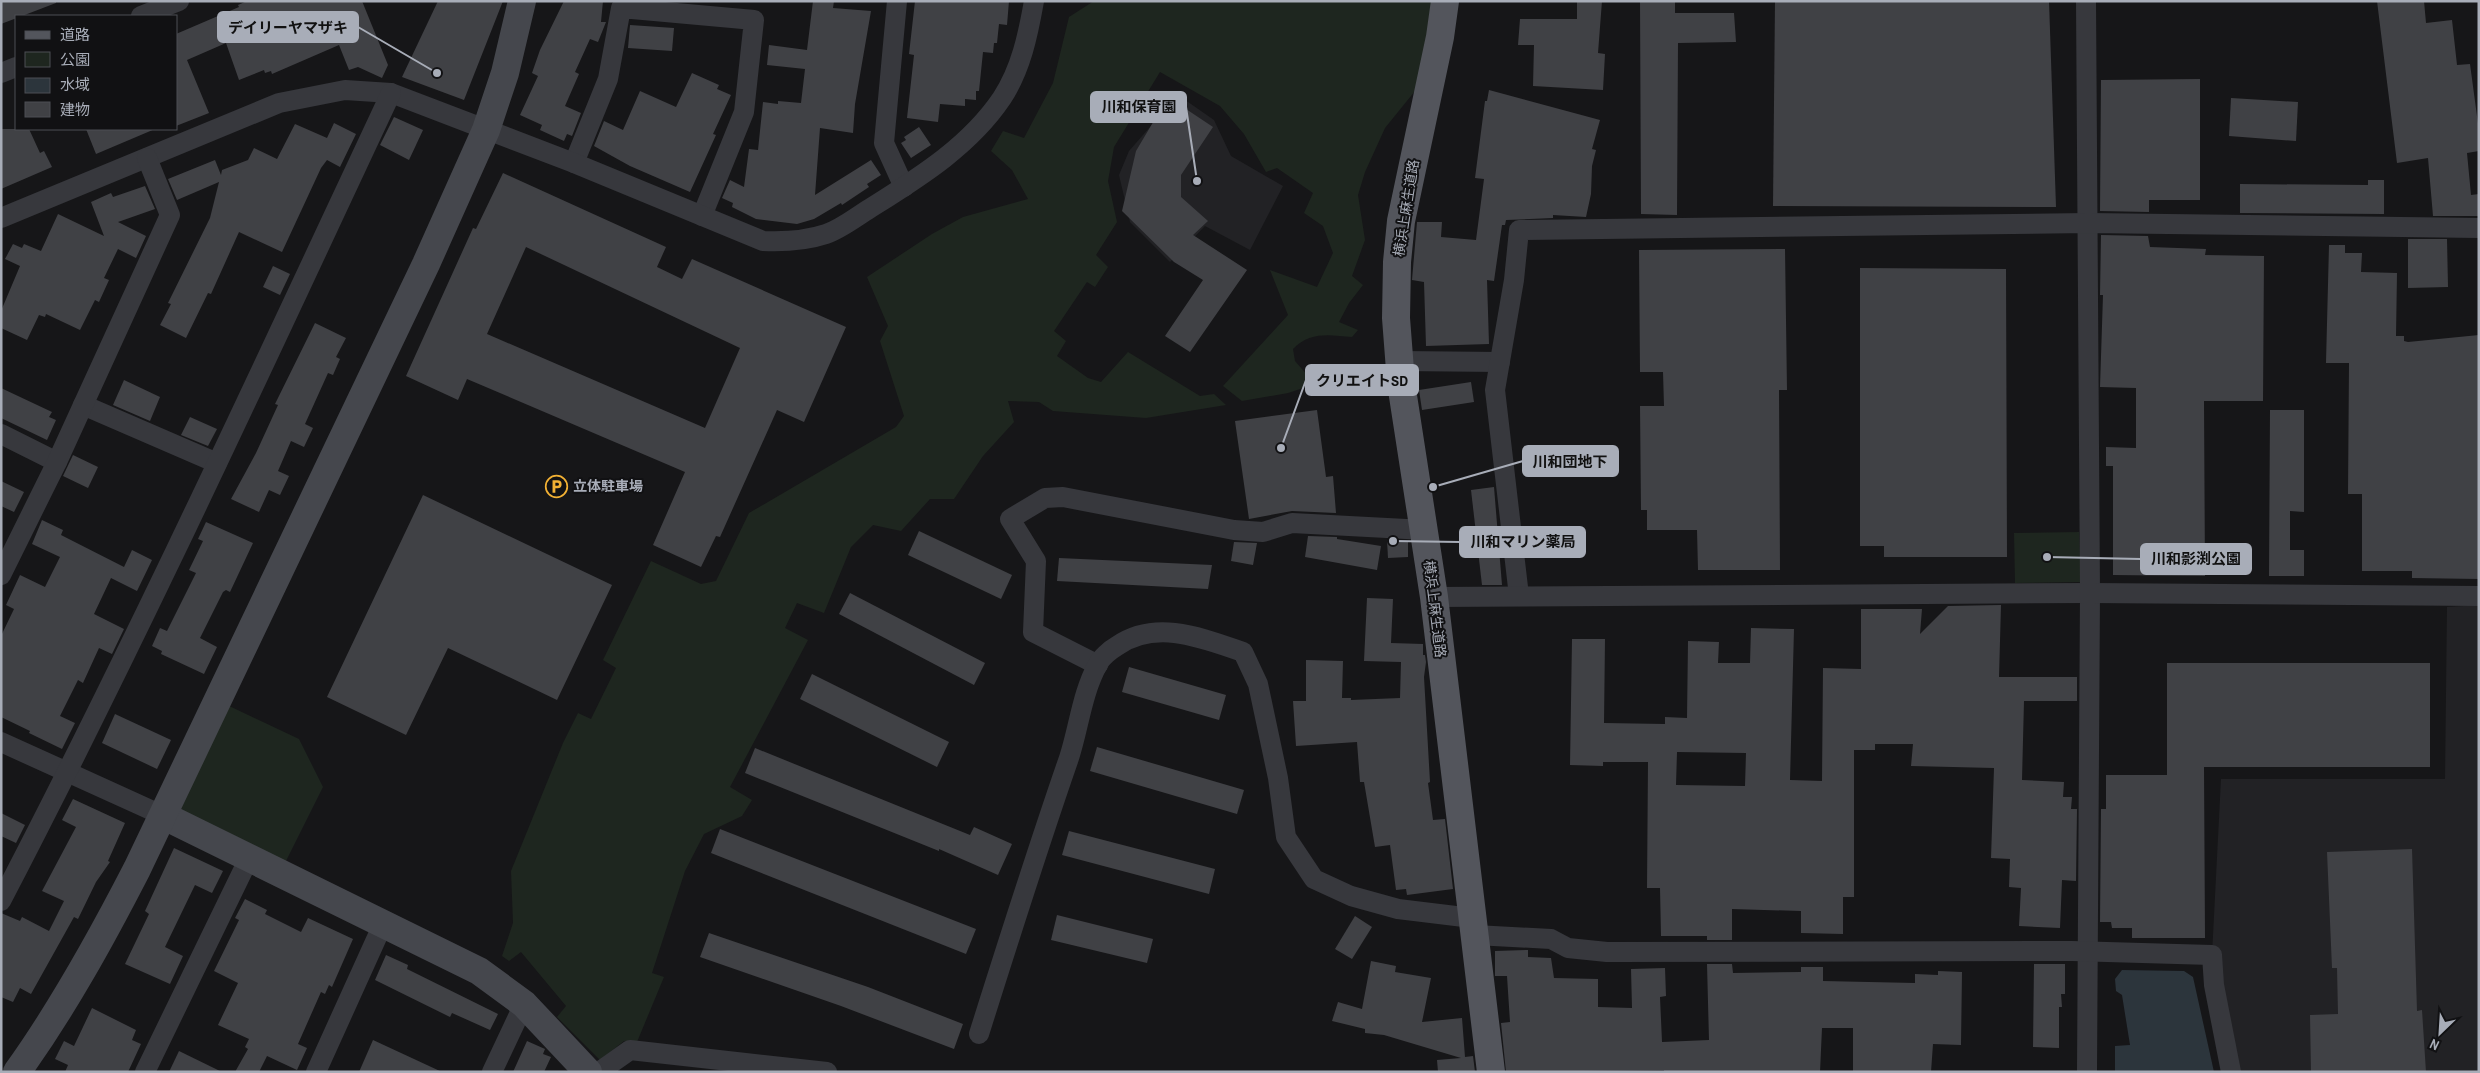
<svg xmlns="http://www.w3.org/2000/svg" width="2480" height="1073" viewBox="0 0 2480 1073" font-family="'Archivo Narrow','Noto Sans JP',sans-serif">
	<rect width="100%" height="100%" fill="#161618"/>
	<g fill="#222225">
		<path d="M1178 95 1214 120 1231 156 1283 186 1250 250 1205 226 1170 262 1130 222 1119 175 1129 151Z"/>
		<path d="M2479 605V1072H2240L2212 955 2221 779H2445L2447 607Z"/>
	</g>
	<g fill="#1e261f">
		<path d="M1094 1H1434L1415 91 1385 128 1365 172 1358 195 1365 240 1352 276 1363 285 1349 303 1339 322 1358 330 1352 337C1330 335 1310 331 1293 349L1295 361 1315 384 1288 393 1242 401 1223 386 1288 315 1270 270 1317 287 1333 253 1323 226 1304 213 1313 193 1277 168 1266 172 1244 134 1220 106 1160 72 1114 147 1108 181 1117 222 1096 255 1108 267 1095 287 1087 282 1054 331 1066 341 1057 356 1088 378 1101 382 1128 352 1200 396 1214 394 1226 405 1146 418 1053 411 1039 402 1008 401 1014 422 983 456 954 499H930L901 531 873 525 851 547 824 613 797 603 785 628 808 640 730 787 752 800 742 816 704 834 685 871 652 973 664 977 637 1042 624 1041 600 1060 557 1017 566 1006 521 952 509 961 502 956 513 923 511 871 563 743 578 713 591 719 616 668 603 660 651 561 701 584 716 581 749 513 896 427 904 416 880 341 888 326 867 277 932 234 963 217 1028 199 1012 170 991 151 1003 131 1024 138 1053 83 1069 17Z"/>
		<path d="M2079 532 2081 582 2015 583 2014 533Z"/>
		<path d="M225 704 299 739 323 787 283 867 171 812Z"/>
	</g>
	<path fill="#2c353c" d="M2122 970 2184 971 2193 977 2214 1072H2115V1046L2130 1045 2122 995 2116 991 2115 979Z"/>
	<g fill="#404145" fill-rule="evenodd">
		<path d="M1 1H56V3L1 24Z"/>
		<path d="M247 1H362L388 65 382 78 358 67 349 70 339 45 272 74 271 71 265 73 264 70 239 80 226 43 187 60 209 113 176 126V34L239 7 238 5Z"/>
		<path d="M438 1H503L464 100 402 77Z"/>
		<path d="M564 1H603L601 22H606L598 42 590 39 575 72 579 74 565 106 581 113 572 136 567 134 564 141 540 130 542 125 520 115 538 76 532 73 540 50Z"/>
		<path d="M813 1H834L833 8 871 11 855 104 853 133 820 128 815 195 871 160 881 175 867 184 869 187 842 205 841 203 814 219 797 224 756 219 732 207 733 203 722 198 730 180 744 187 749 149 758 150 763 102 778 104V101L801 103 805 69 767 65 769 45 807 50Z"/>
		<path d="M915 1H1009L1007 25 999 24 997 43H994L993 53 983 52 979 91H976V100L965 99V106L940 104 938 122 907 118 914 55 909 54Z"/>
		<path d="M1577 1H1602L1598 53 1605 54 1603 90 1533 86 1534 45H1518L1520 19H1577Z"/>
		<path d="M1640 1H1675V13H1734L1736 42 1678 43 1677 215 1641 214Z"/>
		<path d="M1775 1H2049L2056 207 1773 206Z"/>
		<path d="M2377 1H2424L2426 23 2452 20 2457 65 2470 64 2479 131V151L2467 153 2471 195 2479 194V216H2433L2428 158 2397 163Z"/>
		<path d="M630 25 674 28 672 51 628 48Z"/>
		<path d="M692 73 719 85 717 89 731 95 713 134 716 135 690 192 630 166 594 146 604 121 623 130 640 91 676 107Z"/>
		<path d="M2200 79V200H2149V212L2100 211 2101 80Z"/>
		<path d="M1489 90 1600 120 1592 149 1596 150 1592 166 1591 194 1586 217 1553 215V218L1506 220 1505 225H1502L1494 281 1487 280 1489 344 1426 346 1424 282 1412 280 1417 222H1442L1441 237 1476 240 1484 179 1475 178 1485 101H1487Z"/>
		<path d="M1168 97 1213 127 1181 175V197L1208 221 1193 235 1247 270 1190 352 1165 336 1203 280 1174 262 1122 211 1136 151Z"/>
		<path d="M2231 98 2298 102 2296 141 2229 136Z"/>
		<path d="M394 117 423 130 409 160 380 145Z"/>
		<path d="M334 123 356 134 340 167 327 160 321 168 282 252 239 232 211 294 208 293 186 338 160 325 171 304 168 303 210 218 219 182 177 200 168 179 215 160 221 175 222 170 248 160 254 148 277 159 295 124 327 138Z"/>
		<path d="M919 127 931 145 911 158 901 143 906 140 904 137Z"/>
		<path d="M1 129H29L40 153 44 151 52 167 1 189Z"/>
		<path d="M86 129H155L96 154Z"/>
		<path d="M503 173 666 247 657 267 682 279 692 259 846 327 804 422 777 410 720 537 716 536 701 567 653 545 685 472 467 379 458 400 406 376 473 228 476 229ZM526 247 740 348 705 428 487 334Z"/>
		<path d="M2368 180H2384V214L2240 213V184L2368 185Z"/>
		<path d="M145 186 155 209 118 222 146 236 136 258 118 249 104 278 109 280 99 302 95 300 80 330 46 314 45 317 39 315 27 340 1 328V311L20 266 5 259 13 244 22 248 24 244 41 251 58 214 104 236 91 202 111 193 113 197Z"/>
		<path d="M2101 235 2148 236 2150 247 2206 249 2205 255 2264 256 2263 401H2204L2205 576 2113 575V466H2106V447L2136 448V388L2100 387 2103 295H2100Z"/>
		<path d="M2408 239H2447L2448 287 2408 288Z"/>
		<path d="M2329 245H2345V253H2362L2361 272 2397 273 2396 336H2404V341L2408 342 2479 335V579L2412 578V571H2362V494H2348L2349 363H2326Z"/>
		<path d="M1785 249 1787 390H1779L1780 570H1698L1697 530H1647V510H1641L1640 406H1664L1663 372H1640L1639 250Z"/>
		<path d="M273 266 290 274 280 295 263 287Z"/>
		<path d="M1860 268 2006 269 2007 557H1884V546H1860Z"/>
		<path d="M315 323 346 338 336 357 340 359 333 375 328 373 305 424 313 428 304 447 291 441 278 471 289 476 280 495 269 490 259 512 231 499 256 453 278 405 275 404Z"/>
		<path d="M124 380 160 397 150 421 113 405Z"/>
		<path d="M1471 382 1474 402 1422 410 1419 390Z"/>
		<path d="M1 388 52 412 49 417 56 420 47 440 1 418Z"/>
		<path d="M1317 410 1326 477 1333 476 1336 513 1292 511 1249 519 1235 421Z"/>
		<path d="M2270 410H2304V512L2290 511V550H2304V576H2269Z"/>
		<path d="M190 417 217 429 208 446 181 435Z"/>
		<path d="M73 455 98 467 88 488 63 476Z"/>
		<path d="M1 481 24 492 14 512 1 506Z"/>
		<path d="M1494 487 1502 585H1482L1471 490Z"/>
		<path d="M423 495 612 585 557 700 448 648 406 735 327 697Z"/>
		<path d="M42 520 63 530 61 535 124 567 132 550 152 560 137 591 111 578 94 614 124 629 112 654 99 648 83 683 78 680 60 716 75 723 62 749 29 733 30 731 1 717V636L14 609 6 605 20 575 45 587 60 557 32 544Z"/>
		<path d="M206 522 253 543 230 592 226 590 223 592 200 638 217 647 204 674 161 654 162 651 152 646 160 628 167 631 196 573 189 570 203 541 198 539Z"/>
		<path d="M919 531 1012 575 1001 599 908 555Z"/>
		<path d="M1308 536 1337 537V539L1381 546 1377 570 1305 557Z"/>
		<path d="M1387 540 1408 541V557L1388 558Z"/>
		<path d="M1234 542 1257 543 1253 565 1231 561Z"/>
		<path d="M1059 558 1212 565 1208 589 1057 581Z"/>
		<path d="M850 593 985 663 974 685 839 614Z"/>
		<path d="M1367 598 1393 599 1391 643 1423 644V655H1425L1426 662 1424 677 1430 782 1428 783 1433 820 1445 819 1453 889 1407 895 1406 889 1396 890 1390 845 1375 847 1364 782H1360L1357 742 1296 746 1293 701H1306V660L1343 661 1342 698H1351V700L1400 698 1401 662 1364 661Z"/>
		<path d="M2001 605 1999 677H2077V701H2024L2022 780 2064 782 2063 797H2072L2071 809H2077L2076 881 2062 880 2060 928 2019 926 2021 888 2009 887 2010 859 1991 858 1994 768 1911 766 1913 744H1875V750H1854V897H1843V934L1801 933V911L1732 909V940H1707V936H1661L1660 888H1647L1648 762H1603V766L1570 765 1572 639H1605L1604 723 1665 724V717L1687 718 1688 641 1719 642 1718 663H1750L1751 628 1794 629 1790 780 1822 781 1823 668 1861 669V609H1922L1920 634 1948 606ZM1677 752 1746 753 1745 786 1676 785Z"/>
		<path d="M2167 663H2430V767H2204L2205 938H2132V928H2112L2111 922H2100L2101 809H2106V775H2167Z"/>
		<path d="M1129 667 1226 695 1219 720 1122 692Z"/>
		<path d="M812 674 949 742 937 767 800 699Z"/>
		<path d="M115 714 171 740 157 769 102 743Z"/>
		<path d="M1097 747 1244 790 1237 814 1090 771Z"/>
		<path d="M755 748 970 835 974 827 1012 844 998 875 939 849V851L745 773Z"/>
		<path d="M73 799 125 823 108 861 110 862 96 882 78 919 74 917 31 994 20 988 13 1002 1 997V913L20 921 22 917 49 931 64 901 42 891 76 827 62 820Z"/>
		<path d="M1 813 25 825 16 843 1 836Z"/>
		<path d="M720 829 976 929 966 954 711 853Z"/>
		<path d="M1069 831 1215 869 1209 894 1062 855Z"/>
		<path d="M174 848 223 871 212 893 195 885 165 947 183 956 170 984 125 964 149 914 145 911Z"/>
		<path d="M2412 849 2417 1011 2422 1010 2426 1072H2311L2310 1015 2338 1014 2337 968H2332L2327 852Z"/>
		<path d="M245 899 267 910 265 914 301 932 308 918 353 939 332 987 329 985 325 994 321 992 298 1044 307 1048 297 1070 267 1056 259 1072H235L248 1049 245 1047 249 1039 218 1025 238 983 214 971 239 920 235 918Z"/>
		<path d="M1057 915 1153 939 1147 963 1051 940Z"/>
		<path d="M1355 916 1372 927 1352 959 1335 949Z"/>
		<path d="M709 933 868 987 963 1024 954 1049 841 1006 700 957Z"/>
		<path d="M1528 950V957L1551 958 1554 978 1598 979V1007L1632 1008 1631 969 1665 968 1666 996 1660 997 1662 1042 1709 1040 1707 964H1732L1733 973 1801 972V967H1823V981L1915 983V974L1938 975V971L1962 972 1961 1045 1933 1044 1931 1072H1853V1028H1822L1820 1072H1664V1070L1506 1072 1501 1023 1510 1022 1507 976H1495V951Z"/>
		<path d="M386 955 408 965 407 969 498 1014 490 1030 452 1013 450 1017 375 980Z"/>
		<path d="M1371 961 1396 966 1395 972 1431 978 1422 1022 1462 1018 1465 1057 1473 1056 1475 1072H1438L1437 1060 1461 1058 1384 1035 1365 1033V1029L1332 1021 1338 1002 1362 1009Z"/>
		<path d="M2034 964H2065V994H2061L2062 1007H2059V1048L2033 1047Z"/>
		<path d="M92 1008 136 1030 132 1040 141 1044 128 1072H65L68 1065 55 1059 64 1041 74 1046Z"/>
		<path d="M373 1040 442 1072H359Z"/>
		<path d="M527 1041 545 1049 543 1054 551 1057 544 1072H513Z"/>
		<path d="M179 1051 222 1072H169Z"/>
	</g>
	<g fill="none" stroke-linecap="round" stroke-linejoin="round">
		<g stroke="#37383d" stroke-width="20">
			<path d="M897 1 884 143 904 187"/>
			<path d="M2086 1 2090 593 2087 1072"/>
			<path d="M141 16 179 1"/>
			<path d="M1 73 16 67"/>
			<path d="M574 163 608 79 621 8 754 20 744 112 702 216"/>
			<path d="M1 218 279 103 345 90 391 93 574 163 763 241C786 242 805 241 826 234 841 229 856 217 869 209 918 178 969 147 1002 98 1021 69 1028 35 1034 1"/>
			<path d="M1400 361 1500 362"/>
			<path d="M83 405 217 463"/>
			<path d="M1 434 57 462"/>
			<path d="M1 575 57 462 170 215 147 158"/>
			<path d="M1519 596 1495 390 1514 280 1519 230 2088 223 2479 228"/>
			<path d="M1434 597 2090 593 2479 596"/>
			<path d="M1098 665 1033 632 1036 561 1010 519 1045 498 1063 497 1234 530 1263 532 1292 523 1425 530"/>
			<path d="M1 742 164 816"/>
			<path d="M1 901C139 636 264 364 391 93"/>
			<path d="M1475 935 1551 939 1568 948 1607 952 2072 951 2212 955 2214 985 2231 1072"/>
			<path d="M979 1034C1008 942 1037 850 1069 758 1079 727 1082 693 1098 664 1101 658 1110 650 1117 646 1156 619 1202 638 1243 652L1258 684 1278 778 1286 837 1314 879 1351 896 1398 909 1472 918"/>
			<path d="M145 1072 249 858"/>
			<path d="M316 1072 383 924"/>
			<path d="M492 1072 524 1004"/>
			<path d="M599 1072 630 1050 827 1072"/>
		</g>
		<g stroke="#45474d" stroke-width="28">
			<path d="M164 816 479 971 524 1004 588 1072"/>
			<path d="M17 1072C63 1008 101 939 137 869L426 264 486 130 505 73 522 1"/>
		</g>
		<path stroke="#53555c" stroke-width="28" d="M1445 1 1440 37 1401 221 1397 262 1396 318 1401 383 1434 597 1491 1072"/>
	</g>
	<defs>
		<symbol id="parking-ring" viewBox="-11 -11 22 22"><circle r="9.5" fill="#111113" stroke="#f2b134" stroke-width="1.5"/><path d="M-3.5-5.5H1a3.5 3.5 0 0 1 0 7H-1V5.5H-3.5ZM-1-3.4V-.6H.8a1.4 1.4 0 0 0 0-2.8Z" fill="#f2b134"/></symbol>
	</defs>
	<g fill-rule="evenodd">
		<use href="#parking-ring" x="544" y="474" width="25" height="25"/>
	</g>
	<g text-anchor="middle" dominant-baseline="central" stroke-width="4" stroke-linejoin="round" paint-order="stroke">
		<g font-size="14" fill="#a8adb8" stroke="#111113">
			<text transform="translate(1406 208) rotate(-81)">横浜上麻生道路</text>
			<text transform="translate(1435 609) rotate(83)">横浜上麻生道路</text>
		</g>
		<g font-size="14" font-weight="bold" fill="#a8adb8" stroke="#111113" text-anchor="start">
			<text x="573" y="486">立体駐車場</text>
		</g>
	</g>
	<path fill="none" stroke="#a8adb8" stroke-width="2" d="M437 73L358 27M1197 181L1186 107M1281 448L1306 380M1433 487L1523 461M1393 541L1460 542M2047 557L2141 559"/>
	<g fill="#a8adb8" stroke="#111113" stroke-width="2">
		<circle cx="437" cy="73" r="5"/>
		<circle cx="1197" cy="181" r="5"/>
		<circle cx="1281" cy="448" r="5"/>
		<circle cx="1433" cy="487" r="5"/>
		<circle cx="1393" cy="541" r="5"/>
		<circle cx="2047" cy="557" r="5"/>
	</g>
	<g fill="#a8adb8" stroke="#a8adb8" stroke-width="2">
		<rect x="218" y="12" width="140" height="30" rx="5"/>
		<rect x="1091" y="92" width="95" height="30" rx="5"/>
		<rect x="1306" y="365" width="112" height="30" rx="5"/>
		<rect x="1523" y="446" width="95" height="30" rx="5"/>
		<rect x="1460" y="527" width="125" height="30" rx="5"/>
		<rect x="2141" y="544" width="110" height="30" rx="5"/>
	</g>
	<g font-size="15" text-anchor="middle" font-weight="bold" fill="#111">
		<text x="288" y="33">デイリーヤマザキ</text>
		<text x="1139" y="112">川和保育園</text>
		<text x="1362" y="386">クリエイトSD</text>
		<text x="1570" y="467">川和団地下</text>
		<text x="1523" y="547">川和マリン薬局</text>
		<text x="2196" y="564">川和影渕公園</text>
	</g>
	<rect width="2480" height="1073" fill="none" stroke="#a8adb8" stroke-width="5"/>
	<rect x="15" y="15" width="162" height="115" fill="#111113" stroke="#4d4f55"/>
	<rect x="25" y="31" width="25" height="8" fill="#53555c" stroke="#4d4f55"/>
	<text x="60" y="40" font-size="15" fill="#a8adb8">道路</text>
	<rect x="25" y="52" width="25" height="15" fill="#1e261f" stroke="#4d4f55"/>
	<text x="60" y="65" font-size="15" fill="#a8adb8">公園</text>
	<rect x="25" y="78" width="25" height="15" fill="#2c353c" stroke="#4d4f55"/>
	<text x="60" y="90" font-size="15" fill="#a8adb8">水域</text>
	<rect x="25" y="102" width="25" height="15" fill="#404145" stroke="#4d4f55"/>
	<text x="60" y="115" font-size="15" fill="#a8adb8">建物</text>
	<g transform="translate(2440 1033) rotate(205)" stroke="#111113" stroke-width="4" paint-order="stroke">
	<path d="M0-4L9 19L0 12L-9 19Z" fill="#a8adb8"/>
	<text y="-8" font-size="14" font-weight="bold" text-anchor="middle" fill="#a8adb8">N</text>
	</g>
</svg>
